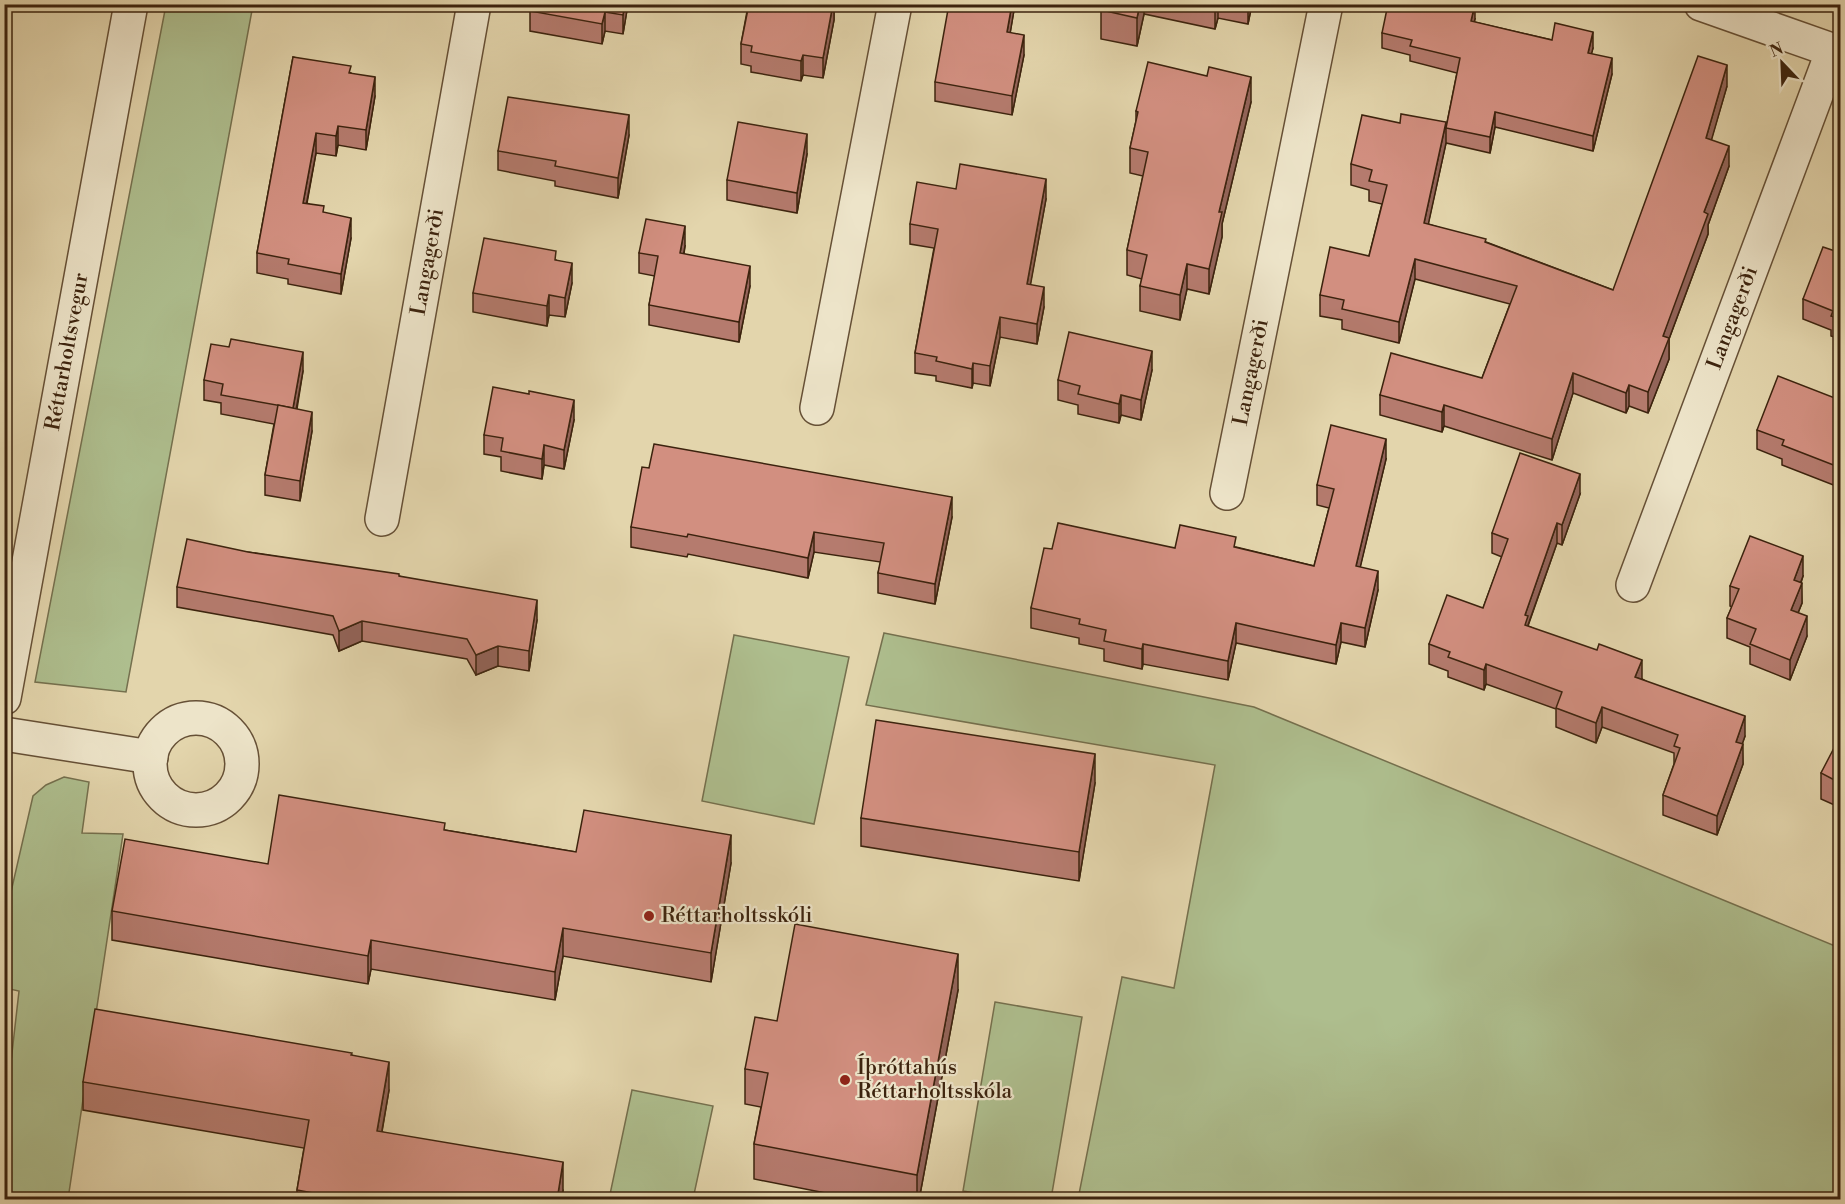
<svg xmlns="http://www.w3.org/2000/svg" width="1845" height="1204" viewBox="0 0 1845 1204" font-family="'Libre Bodoni',serif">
	<rect width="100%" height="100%" fill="#e3d5ac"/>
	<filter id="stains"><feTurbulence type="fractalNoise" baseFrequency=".00333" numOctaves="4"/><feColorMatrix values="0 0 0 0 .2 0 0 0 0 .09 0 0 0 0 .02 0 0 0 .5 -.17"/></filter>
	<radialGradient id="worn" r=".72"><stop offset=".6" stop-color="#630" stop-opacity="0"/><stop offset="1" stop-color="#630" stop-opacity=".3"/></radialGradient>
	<g fill="#aebe8e" stroke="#75704e" stroke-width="1.5">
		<path d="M166 5H253L126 692 35 682Z"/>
		<path d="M884 633 1254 707 1840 948V1199H1078L1122 977 1174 988 1215 765 866 705Z"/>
		<path d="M734 635 849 657 814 824 702 801Z"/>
		<path d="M64 777 89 782 82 833 123 834 68 1199H4L5 1115 19 991 5 988V918L33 796 46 785Z"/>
		<path d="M995 1002 1082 1017 1051 1199H1011L963 1191Z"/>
		<path d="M632 1090 713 1106 693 1199H609Z"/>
	</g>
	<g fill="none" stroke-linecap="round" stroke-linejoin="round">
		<defs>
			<g id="minor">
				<path d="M1701 4 1840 53"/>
				<path d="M817 408 895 4"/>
				<path id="s1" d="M1227 493 1326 4"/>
				<path id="s2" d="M382 519 474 4"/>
				<path id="s3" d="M1633 585 1833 50"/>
				<path id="s4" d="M4 698 131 4"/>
				<circle cx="196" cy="764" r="46"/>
				<path d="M4 734 151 757"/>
			</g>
		</defs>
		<use href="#minor" stroke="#665036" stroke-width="36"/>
		<use href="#minor" stroke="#ede4c9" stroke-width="33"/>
	</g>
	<g fill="#b57b6e" stroke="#3c230e" stroke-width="1.5">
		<path d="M366 4H392L391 8Z"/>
		<path d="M628 4 623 34 605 31 602 44 530 31V11Z"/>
		<path d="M739 4H834V20L823 78 803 75 801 81 751 72V66L741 64V44L748 6Z"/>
		<path d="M1015 4 1010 33 1024 55 1012 115 935 101V82Z"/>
		<path d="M1102 4H1252L1248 24 1218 18 1215 29 1144 14 1137 46 1101 39V10Z"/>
		<path d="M1475 19 1474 22 1552 40 1593 48 1591 54 1612 74 1593 151 1495 127 1490 153 1446 143 1428 224 1486 242 1613 290 1727 86 1711 140 1729 166 1708 225V234L1669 339V359L1648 413 1629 406 1626 413 1573 393 1552 460 1444 426 1442 432 1380 415V395L1482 378 1510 304 1415 279 1399 343 1342 329V320L1320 316V295L1369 256 1382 204 1369 201V190L1351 185V164L1400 123 1446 128 1457 73 1410 61V55L1382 48V33Z"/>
		<path d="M293 57 351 73 375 96 366 150 338 145 336 156 316 153 307 203 324 213 351 238 341 294 288 284V279L257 273V253Z"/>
		<path d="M1251 102 1222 224V237L1209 294 1187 289 1180 320 1140 311V286L1142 279 1127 275V250L1143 176 1130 173V148L1136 121V111Z"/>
		<path d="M629 135 618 198 555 186V181L498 170V151Z"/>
		<path d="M807 154 797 213 727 200V180Z"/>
		<path d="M956 189 1046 199 1030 285 1044 307 1037 344 1000 337 990 386 973 383 972 388 936 381V376L915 373V353L934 248 910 244V224Z"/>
		<path d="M1840 245V339L1831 336V330L1803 319V299L1838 252Z"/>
		<path d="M685 246 684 254 750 286 739 342 649 325V305L655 276 639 273V253Z"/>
		<path d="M556 260 572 283 565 317 549 315 547 326 473 312V293Z"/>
		<path d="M1152 370 1141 420 1121 415 1119 423 1078 414V405L1058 400V380Z"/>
		<path d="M303 371 297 409 312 431 300 501 265 495V475L274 424 221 414V403L204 400V380Z"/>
		<path d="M1840 400V475L1836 486 1782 465V459L1757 449V430Z"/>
		<path d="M574 420 564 469 544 465 542 479 501 471V457L484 454V435Z"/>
		<path d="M1386 459 1360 567 1378 590 1365 647 1341 642 1336 664 1236 643 1228 680 1143 664 1142 669 1104 661V649L1079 644V638L1031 628V608L1052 549 1236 547 1314 566 1329 508 1317 505V485Z"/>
		<path d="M1580 494 1562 545 1557 543 1528 626 1642 679 1745 736 1742 744 1743 764 1717 835 1663 815V795L1674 764V753L1602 727 1596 743 1556 727V709L1486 684 1484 690 1448 677V671L1429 664V644L1483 608 1502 557 1492 553V533Z"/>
		<path d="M952 517 935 604 878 593V573L881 562 814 552 808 578 688 554 687 557 631 547V527Z"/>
		<path d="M248 552 399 576 537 620 529 671 498 666 476 675 467 659 362 641 339 651 333 635 177 607V587Z"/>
		<path d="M1803 576 1801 583 1802 603 1798 613 1807 636 1790 680 1750 664V647L1727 638V618L1732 607 1730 606V586Z"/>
		<path d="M1840 745V817L1839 816V807L1821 799V773Z"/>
		<path d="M1095 783 1079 881 861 846V818Z"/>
		<path d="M445 830 576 852 731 863 711 982 563 956 555 1000 371 969 368 984 112 940V911L268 864Z"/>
		<path d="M958 990 919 1200H861L754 1179V1144L761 1107 745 1104V1069L777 1021Z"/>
		<path d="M352 1055 389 1090 382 1132 563 1190 562 1200H297V1190L304 1148 83 1110V1082Z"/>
	</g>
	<g fill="#93645a" stroke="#3c230e" stroke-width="1.5">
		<path d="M625 4H628L623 34V15Z"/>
		<path d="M833 4H834V20L823 78V58Z"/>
		<path d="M1012 4H1015L1007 52V32Z"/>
		<path d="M1140 4H1144V14L1137 46V18Z"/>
		<path d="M1215 4H1218V18L1215 29Z"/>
		<path d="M1248 4H1252L1248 24Z"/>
		<path d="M1475 4V19L1471 36V21Z"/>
		<path d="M605 12V31L602 44V24Z"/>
		<path d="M8 14V33L4 52V33Z"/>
		<path d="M1593 32V48L1588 68V53Z"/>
		<path d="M1024 35V55L1012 115V96Z"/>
		<path d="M803 55V75L801 81V61Z"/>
		<path d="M1612 58V74L1593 151V136Z"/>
		<path d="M1727 65V86L1706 159V138Z"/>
		<path d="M375 77V96L366 150V130Z"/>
		<path d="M1251 77V102L1222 224V237L1209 294V269L1219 212Z"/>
		<path d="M1495 112V127L1490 153V137Z"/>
		<path d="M629 115V135L618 198V178Z"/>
		<path d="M1446 122V143L1424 244V223Z"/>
		<path d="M338 126V145L336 156V136Z"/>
		<path d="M316 133V153L303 222V203Z"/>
		<path d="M807 134V154L797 213V193Z"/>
		<path d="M1729 146V166L1708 225V234L1669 339V359L1648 413V392L1663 336 1704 212Z"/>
		<path d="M1046 179V199L1027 304V284Z"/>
		<path d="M351 218V238L341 294V274Z"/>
		<path d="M685 226V246L680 273V253Z"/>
		<path d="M1415 259V279L1399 343V322Z"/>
		<path d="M572 263V283L565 317V298Z"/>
		<path d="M1187 264V289L1180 320V295Z"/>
		<path d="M750 266V286L739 342V322Z"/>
		<path d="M1044 287V307L1037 344V324Z"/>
		<path d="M549 295V315L547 326V306Z"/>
		<path d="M1000 317V337L990 386V366Z"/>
		<path d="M1152 351V370L1141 420V400Z"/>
		<path d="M303 352V371L293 427V408Z"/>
		<path d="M973 363V383L972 388V369Z"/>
		<path d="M1573 373V393L1552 460V439Z"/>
		<path d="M1629 385V406L1626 413V393Z"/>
		<path d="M1121 395V415L1119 423V404Z"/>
		<path d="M574 400V420L564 469V450Z"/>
		<path d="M1444 405V426L1442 432V412Z"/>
		<path d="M312 412V431L300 501V481Z"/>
		<path d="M1386 439V459L1356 585V566Z"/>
		<path d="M544 445V465L542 479V459Z"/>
		<path d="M1840 455V475L1836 486V466Z"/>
		<path d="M1580 474V494L1562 545V525Z"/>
		<path d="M952 497V517L935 604V584Z"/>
		<path d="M1557 523V543L1528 625 1525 645V615Z"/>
		<path d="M814 532V552L808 578V558Z"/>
		<path d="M1803 556V576L1794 600V580Z"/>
		<path d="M1378 571V590L1365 647V628Z"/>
		<path d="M1802 583V603L1791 630V610Z"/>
		<path d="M537 600V620L529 671V651Z"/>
		<path d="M1807 616V636L1790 680V660Z"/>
		<path d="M362 621V641L339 651V631Z"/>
		<path d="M1236 623V643L1228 680V661Z"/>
		<path d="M1341 623V642L1336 664V645Z"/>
		<path d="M1143 644V664L1142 669V649Z"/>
		<path d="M498 646V666L476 675V655Z"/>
		<path d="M1642 660V680L1635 677Z"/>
		<path d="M1486 664V684L1484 690V670Z"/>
		<path d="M1602 707V727L1596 743V723Z"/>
		<path d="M1745 716V736L1736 762V742Z"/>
		<path d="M1743 744V764L1717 835V816Z"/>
		<path d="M1095 754V783L1079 881V852Z"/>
		<path d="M731 835V863L711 982V953Z"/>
		<path d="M563 928V956L555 1000V972Z"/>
		<path d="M371 940V969L368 984V956Z"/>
		<path d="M958 954V990L919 1200H917V1175Z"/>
		<path d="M389 1062V1090L377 1159V1131Z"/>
		<path d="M563 1162V1190L562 1200H557Z"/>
	</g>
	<g fill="#d28f80" stroke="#3c230e" stroke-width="1.5">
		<path d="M531 4H625L623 15 605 12 602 24 530 11Z"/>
		<path d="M749 4H833L823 58 803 55 801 61 751 52 752 46 741 44Z"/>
		<path d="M949 4H1012L1007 32 1024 35 1012 96 935 82Z"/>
		<path d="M1102 4H1140L1137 18 1101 10Z"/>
		<path d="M1388 4H1475L1471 21 1552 40 1555 23 1593 32 1588 53 1612 58 1593 136 1495 112 1490 137 1446 128 1460 58 1410 46 1412 40 1382 33Z"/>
		<path d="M4 13 8 14 4 33Z"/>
		<path d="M1698 56 1727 65 1706 138 1729 146 1704 212 1708 214 1663 336 1669 338 1648 392 1629 385 1626 393 1573 373 1552 439 1444 405 1442 412 1380 395 1391 353 1482 378 1517 286 1415 259 1399 322 1342 309 1344 300 1320 295 1330 247 1369 256 1387 185 1369 181 1372 170 1351 164 1362 115 1400 123 1401 114 1446 122 1424 223 1486 239 1485 242 1613 290Z"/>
		<path d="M293 57 351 66 349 73 375 77 366 130 338 126 336 136 316 133 303 203 324 206 323 212 351 218 341 274 288 264 289 259 257 253Z"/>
		<path d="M1148 62 1207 76 1209 67 1251 77 1219 212H1222L1209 269 1187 264 1180 295 1140 286 1147 255 1127 250 1148 152 1130 148 1138 112 1136 111Z"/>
		<path d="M508 97 629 115 618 178 555 166 556 161 498 151Z"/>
		<path d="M738 122 807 134 797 193 727 180Z"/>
		<path d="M960 164 1046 179 1027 284 1044 287 1037 324 1000 317 990 366 973 363 972 369 936 361 937 357 915 353 938 229 910 224 917 182 956 189Z"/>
		<path d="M646 219 685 226 680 253 750 266 739 322 649 305 658 256 639 253Z"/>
		<path d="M484 238 556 251 555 260 572 263 565 298 549 295 547 306 473 293Z"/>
		<path d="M1840 245V319L1831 316 1833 311 1803 299 1823 247 1838 252Z"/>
		<path d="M1069 332 1152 351 1141 400 1121 395 1119 404 1078 394 1080 386 1058 380Z"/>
		<path d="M231 339 303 352 293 408 221 395 223 384 204 380 211 344 229 347Z"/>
		<path d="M1778 376 1840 400V455L1836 466 1782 445 1784 440 1757 430Z"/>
		<path d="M493 387 529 394V391L574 400 564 450 544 445 542 459 501 451 503 438 484 435Z"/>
		<path d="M278 405 312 412 300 481 265 475Z"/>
		<path d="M1331 425 1386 439 1356 566 1378 571 1365 628 1341 623 1336 645 1236 623 1228 661 1143 644 1142 649 1104 641 1106 630 1079 624 1080 619 1031 608 1044 548 1052 549 1058 523 1175 548 1180 525 1236 537 1234 547 1314 566 1334 489 1317 485Z"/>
		<path d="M654 444 952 497 935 584 878 573 884 543 814 532 808 558 688 534 687 537 631 527 642 467 649 468Z"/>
		<path d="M1520 453 1580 474 1562 525 1557 523 1525 615 1528 616 1525 625 1597 650 1599 644 1642 660 1635 677 1745 716 1736 742 1743 744 1717 816 1663 795 1680 748 1674 746 1678 735 1602 707 1596 723 1556 708 1562 692 1486 664 1484 670 1448 657 1450 652 1429 644 1447 595 1483 608 1508 539 1492 533Z"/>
		<path d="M1750 536 1803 556 1794 580 1802 583 1791 610 1807 616 1790 660 1750 644 1756 629 1727 618 1739 589 1730 586Z"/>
		<path d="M187 539 248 552 399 574V576L537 600 529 651 498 646 476 655 467 639 362 621 339 631 333 616 177 587Z"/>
		<path d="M876 720 1095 754 1079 852 861 818Z"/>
		<path d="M1836 744 1840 745V783L1821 773Z"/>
		<path d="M279 795 445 823 444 830 576 852 584 810 731 835 711 953 563 928 555 972 371 940 368 956 112 911 125 839 268 864Z"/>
		<path d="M795 924 958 954 917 1175 754 1144 768 1073 745 1069 755 1017 777 1021Z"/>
		<path d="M95 1009 352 1053 351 1055 389 1062 377 1131 563 1162 557 1200H350L297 1190 309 1120 83 1082Z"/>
	</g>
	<g fill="#8f2418" stroke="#ede4c9" stroke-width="2">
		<circle cx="649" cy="916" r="6"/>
		<circle cx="845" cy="1080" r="6"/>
	</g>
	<g text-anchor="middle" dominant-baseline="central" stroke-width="4.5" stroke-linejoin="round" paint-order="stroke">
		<g font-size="21" fill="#3c230e" stroke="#ede4c9">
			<text stroke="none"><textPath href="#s2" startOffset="261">Langagerði</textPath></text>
			<text stroke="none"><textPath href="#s3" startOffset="285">Langagerði</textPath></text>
			<text stroke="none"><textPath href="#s4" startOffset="352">Réttarholtsvegur</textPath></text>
			<text stroke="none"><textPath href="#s1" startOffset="123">Langagerði</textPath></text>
		</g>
		<g font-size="21" fill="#3c230e" stroke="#ede4c9" text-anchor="start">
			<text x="661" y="916">Réttarholtsskóli</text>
			<text x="857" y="1068">Íþróttahús<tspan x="857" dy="24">Réttarholtsskóla</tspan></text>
		</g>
	</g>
	<rect width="1845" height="1204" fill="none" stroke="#e3d5ac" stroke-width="24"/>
	<rect x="6" y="6" width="1833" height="1192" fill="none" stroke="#3c230e" stroke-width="3"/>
	<rect x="12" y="12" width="1821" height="1180" fill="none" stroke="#3c230e" stroke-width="1.5"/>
	<g transform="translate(1782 63) rotate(337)" stroke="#ede4c9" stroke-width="4.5" paint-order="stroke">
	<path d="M0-4.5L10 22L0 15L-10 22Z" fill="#3c230e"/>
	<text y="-9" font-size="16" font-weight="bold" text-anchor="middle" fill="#3c230e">N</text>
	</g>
	<rect width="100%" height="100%" filter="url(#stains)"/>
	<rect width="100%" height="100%" fill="url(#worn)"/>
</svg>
